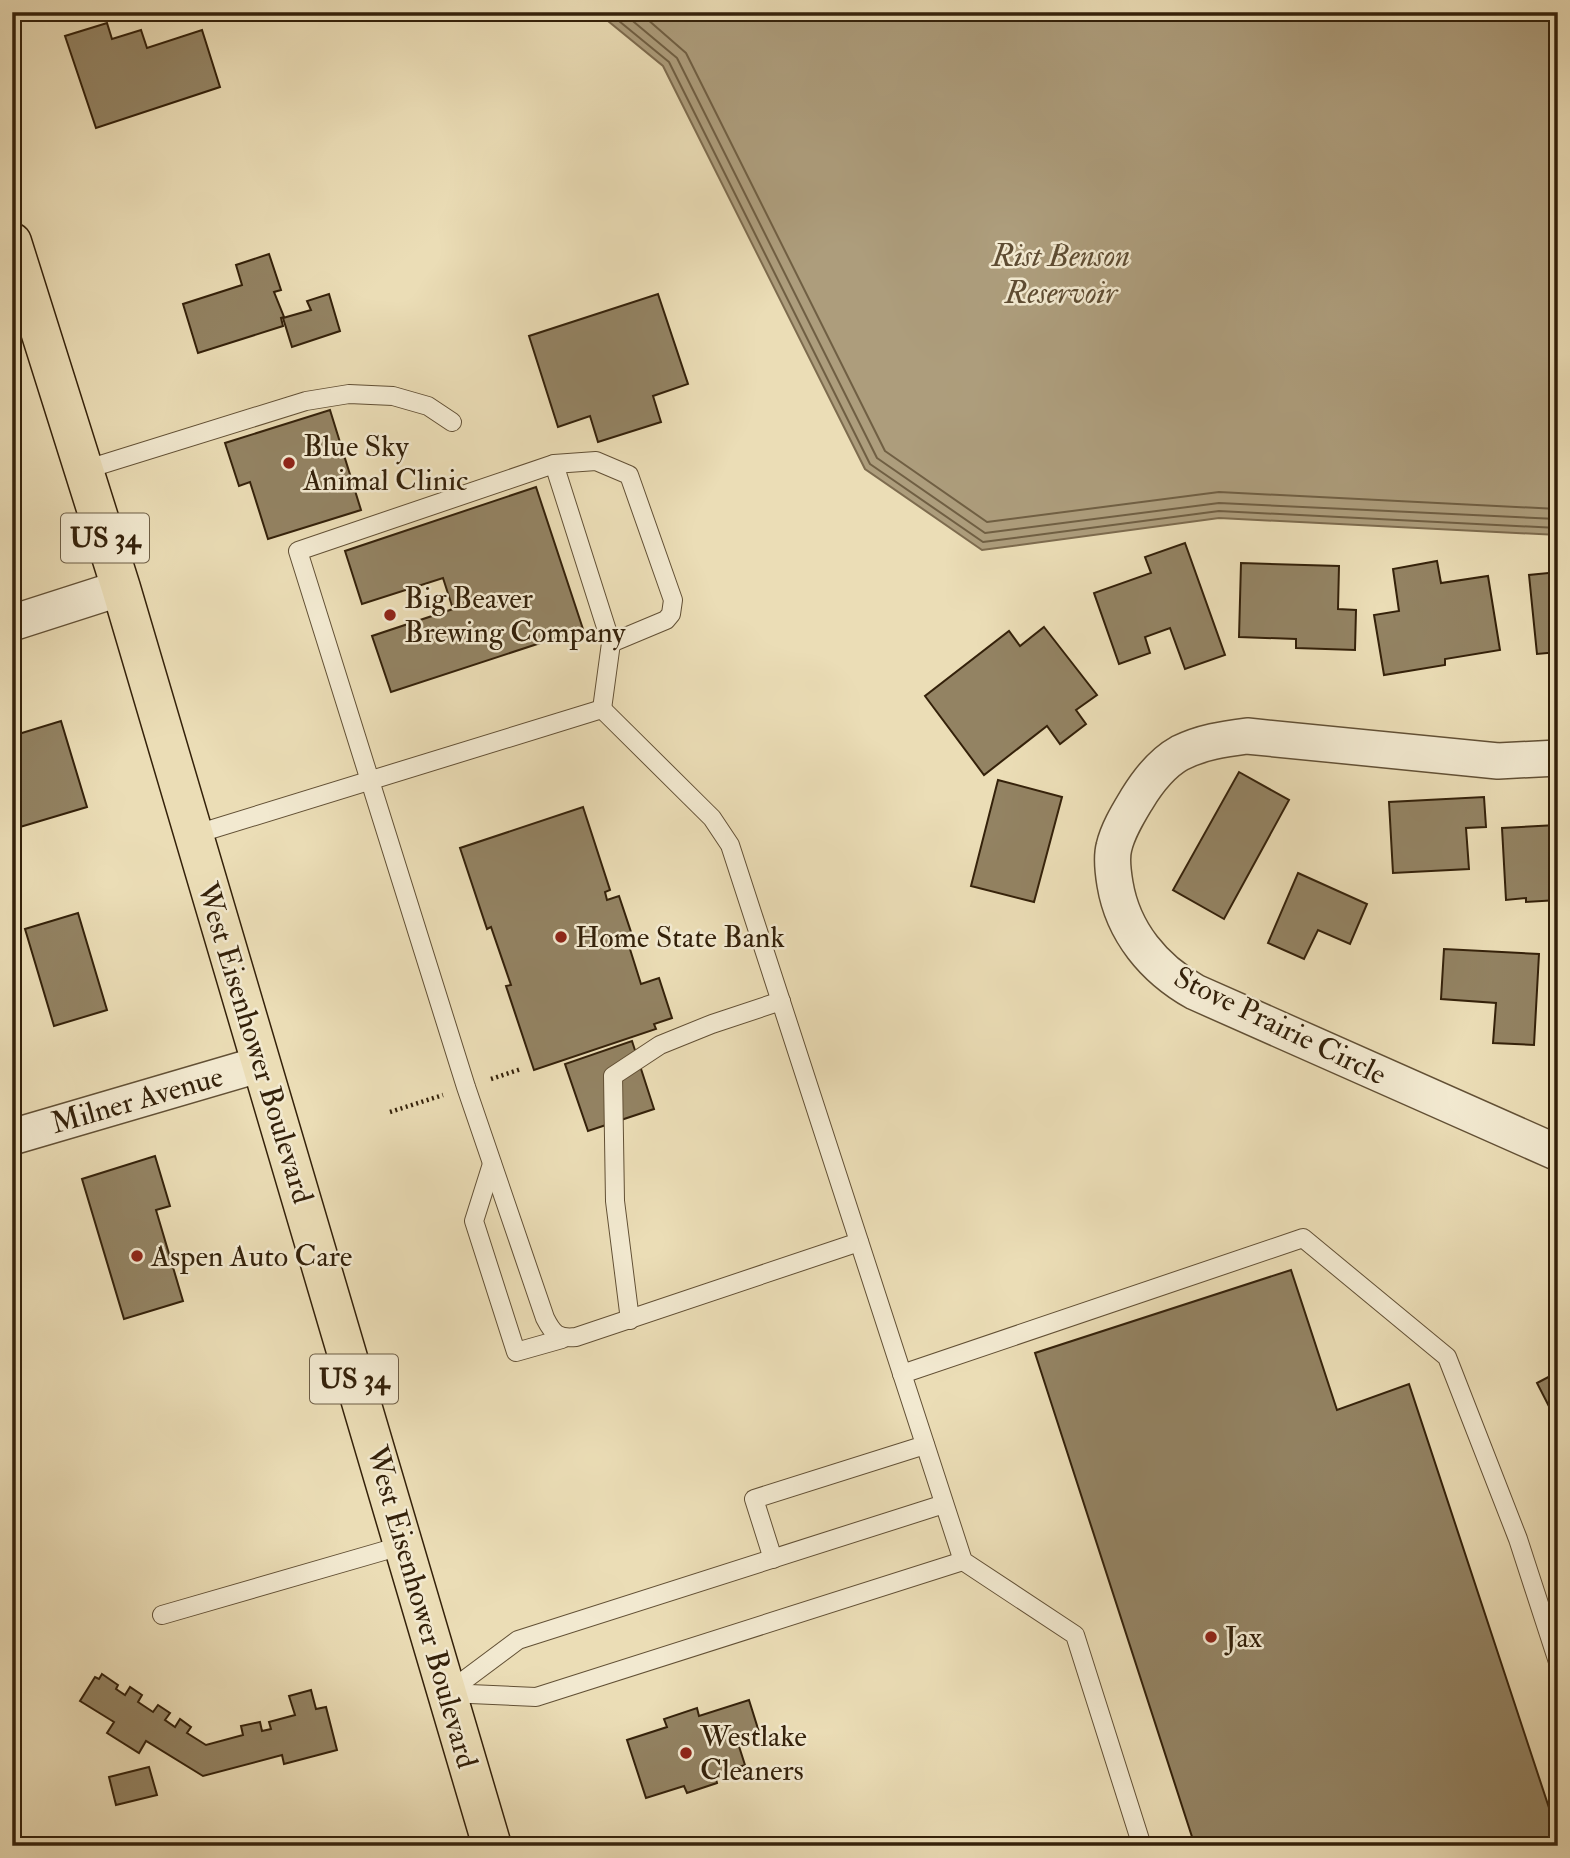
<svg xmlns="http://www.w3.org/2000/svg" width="1570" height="1858" viewBox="0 0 1570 1858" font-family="'IM FELL Double Pica',serif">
	<rect width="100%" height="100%" fill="#ebddb6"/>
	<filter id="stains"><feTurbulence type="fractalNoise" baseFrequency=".00286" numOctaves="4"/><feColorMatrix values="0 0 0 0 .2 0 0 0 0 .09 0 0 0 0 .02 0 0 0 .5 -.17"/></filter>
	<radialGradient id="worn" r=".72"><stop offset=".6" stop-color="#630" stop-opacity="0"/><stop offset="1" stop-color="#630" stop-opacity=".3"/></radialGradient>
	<path fill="#ad9d7c" stroke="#7d6b4e" stroke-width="2" d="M597 12H1558V535L1219 518 982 550 865 469 663 66Z"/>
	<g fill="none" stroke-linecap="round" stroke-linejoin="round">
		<g stroke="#705f43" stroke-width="2">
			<path d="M608 12 669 62 870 464 983 542 1219 511 1558 528"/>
			<path d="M622 12 677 58 877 458 985 533 1219 503 1558 519"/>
			<path d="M639 12 686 53 885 451 987 522 1219 492 1558 509"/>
		</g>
	</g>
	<g fill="#938363" stroke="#34210a" stroke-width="2">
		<path d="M107 23 112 39 141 30 147 48 202 30 220 87 96 128 65 36Z"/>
		<path d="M269 254 281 290 274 292 284 317 281 318 283 326 198 353 183 304 242 285 236 265Z"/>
		<path d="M329 294 340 331 292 347 283 318 311 310 307 301Z"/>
		<path d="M658 294 688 384 653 396 661 422 598 442 590 416 558 427 529 336Z"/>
		<path d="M330 410 361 510 268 539 250 482 239 486 225 443Z"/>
		<path d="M536 487 583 629 391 692 372 636 453 609 443 578 362 604 345 551Z"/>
		<path d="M1185 543 1225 655 1185 669 1170 628 1145 637 1150 653 1119 664 1094 593 1151 573 1145 557Z"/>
		<path d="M1437 561 1441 583 1488 576 1500 650 1445 659V665L1384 675 1374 615 1399 611 1393 569Z"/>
		<path d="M1241 563 1339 566 1338 609 1356 610 1355 650 1296 648V639L1239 637Z"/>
		<path d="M1558 572V652L1537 654 1529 575Z"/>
		<path d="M1044 627 1097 695 1076 710 1086 724 1060 744 1047 726 984 775 925 696 1009 631 1020 646Z"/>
		<path d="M61 721 87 807 20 827 12 801V736Z"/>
		<path d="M1239 772 1289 800 1224 919 1173 890Z"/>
		<path d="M998 780 1062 797 1034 902 971 886Z"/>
		<path d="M1484 797 1486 827 1466 828 1469 869 1393 873 1389 802Z"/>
		<path d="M1556 804H1558V900L1526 902V898L1506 900 1502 828 1557 825Z"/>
		<path d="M583 807 610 890 605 892 607 900 619 896 632 935 621 939 624 948 629 946 641 984 659 978 672 1018 654 1024 656 1029 534 1070 506 986 511 985 491 927 487 929 460 848Z"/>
		<path d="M1298 873 1367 904 1350 944 1318 930 1304 959 1268 943Z"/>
		<path d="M78 913 107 1010 54 1026 25 929Z"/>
		<path d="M1444 949 1539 954 1534 1045 1493 1043 1496 1003 1441 999Z"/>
		<path d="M632 1041 654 1109 588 1131 565 1064Z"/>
		<path d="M155 1156 170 1206 156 1210 183 1301 124 1319 82 1179Z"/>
		<path d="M1291 1270 1337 1410 1409 1384 1558 1835V1846H1195L1035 1353Z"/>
		<path d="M1558 1372V1424L1537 1383Z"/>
		<path d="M102 1674 118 1685 116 1689 125 1695 130 1687 142 1695 138 1702 153 1712 158 1705 170 1713 165 1720 175 1727 180 1719 191 1727 187 1733 206 1745 243 1735 241 1726 260 1722 262 1731 271 1729 269 1722 295 1715 289 1696 311 1690 316 1709 326 1707 337 1750 284 1764 282 1755 203 1776 146 1741 139 1753 107 1733 114 1722 80 1701 95 1677 99 1679Z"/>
		<path d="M749 1700 759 1732 737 1740 745 1765 715 1775 717 1783 687 1793 684 1786 646 1798 627 1740 667 1727 664 1719 697 1708 699 1716Z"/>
		<path d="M149 1767 157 1795 116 1805 109 1777Z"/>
	</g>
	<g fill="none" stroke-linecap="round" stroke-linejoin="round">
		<defs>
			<g id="service">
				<path d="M554 464 596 461 629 475 673 600 671 614 666 620 611 643"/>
				<path d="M84 470 306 401 349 394 393 396 428 406 452 422"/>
				<path d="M602 709 611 643 554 464 298 551 466 1087 545 1318C553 1334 558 1339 576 1337L859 1242"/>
				<path d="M602 709 712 818 730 845 963 1561 1075 1635 1142 1846"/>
				<path d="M193 835 602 709"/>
				<path d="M492 1164 474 1221 516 1352 562 1339"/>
				<path d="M630 1320 615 1201 613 1076 660 1045 712 1024 781 1001"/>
				<path d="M902 1374 1303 1238 1447 1357 1518 1539 1558 1662"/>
				<path d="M773 1559 754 1499 925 1445"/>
				<path d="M162 1615 404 1545"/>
				<path d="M447 1693 536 1697 963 1561"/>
				<path d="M447 1693 518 1640 944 1504"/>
			</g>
			<g id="minor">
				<path d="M12 623 121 588"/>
				<path d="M1558 758 1498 761 1247 736C1224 739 1202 742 1180 753 1162 763 1148 781 1137 799 1128 814 1118 830 1114 847 1111 858 1113 872 1115 884 1123 932 1154 969 1195 992L1558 1153"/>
				<path d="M12 1137 261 1064"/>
			</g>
			<path id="trunk" d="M12 242 121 588 492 1846"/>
		</defs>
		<use href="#service" stroke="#625035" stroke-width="20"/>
		<use href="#minor" stroke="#625035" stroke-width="38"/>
		<use href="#trunk" stroke="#34210a" stroke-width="41"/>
		<g stroke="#34210a" stroke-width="4.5" stroke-dasharray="2 3.5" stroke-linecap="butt">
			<path d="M491 1079 521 1069"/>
			<path d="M390 1112 443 1095"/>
		</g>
		<use href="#service" stroke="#f2e9d0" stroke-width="18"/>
		<use href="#minor" stroke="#f2e9d0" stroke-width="35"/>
		<use href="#trunk" stroke="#ebddb6" stroke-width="38"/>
	</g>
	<g fill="#8f2418" stroke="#f2e9d0" stroke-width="2.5">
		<circle cx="289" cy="463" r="7"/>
		<circle cx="390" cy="615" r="7"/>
		<circle cx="561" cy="937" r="7"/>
		<circle cx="137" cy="1256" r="7"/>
		<circle cx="1211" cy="1637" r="7"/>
		<circle cx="686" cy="1753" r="7"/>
	</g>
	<g text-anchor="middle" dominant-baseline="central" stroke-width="5" stroke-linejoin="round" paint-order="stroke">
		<g fill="#f2e9d0" stroke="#6d5d45" stroke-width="2">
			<rect x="61" y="513.5" width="88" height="49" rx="5"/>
			<rect x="310" y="1354.5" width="88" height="49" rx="5"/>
		</g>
		<g font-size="28" font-weight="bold" fill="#34210a">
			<text x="105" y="538">US 34</text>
			<text x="354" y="1379">US 34</text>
		</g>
		<g font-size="30" fill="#34210a" stroke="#f2e9d0" text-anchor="start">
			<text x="303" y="446">Blue Sky<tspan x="303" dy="34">Animal Clinic</tspan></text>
			<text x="404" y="598">Big Beaver<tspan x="404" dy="34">Brewing Company</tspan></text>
			<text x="575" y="937">Home State Bank</text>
			<text x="151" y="1256">Aspen Auto Care</text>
			<text x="1225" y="1637">Jax</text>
			<text x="700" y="1736">Westlake<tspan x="700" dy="34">Cleaners</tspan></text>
		</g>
		<g font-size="30" fill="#34210a" stroke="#f2e9d0">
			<text transform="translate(1280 1026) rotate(26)">Stove Prairie Circle</text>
			<text transform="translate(255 1043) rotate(73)">West Eisenhower Boulevard</text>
			<text transform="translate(137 1100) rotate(-16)">Milner Avenue</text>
			<text transform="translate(422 1607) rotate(74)">West Eisenhower Boulevard</text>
		</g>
		<g font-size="32" font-style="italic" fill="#5e4c32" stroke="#f2e9d0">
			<text x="1061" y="256">Rist Benson<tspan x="1061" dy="37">Reservoir</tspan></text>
		</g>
	</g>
	<rect width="1570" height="1858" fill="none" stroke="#ebddb6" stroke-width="42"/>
	<rect x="14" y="14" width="1542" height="1830" fill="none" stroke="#34210a" stroke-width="3.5"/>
	<rect x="21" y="21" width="1528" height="1816" fill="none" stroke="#34210a" stroke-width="2"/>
	<rect width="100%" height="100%" filter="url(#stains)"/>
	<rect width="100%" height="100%" fill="url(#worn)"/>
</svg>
